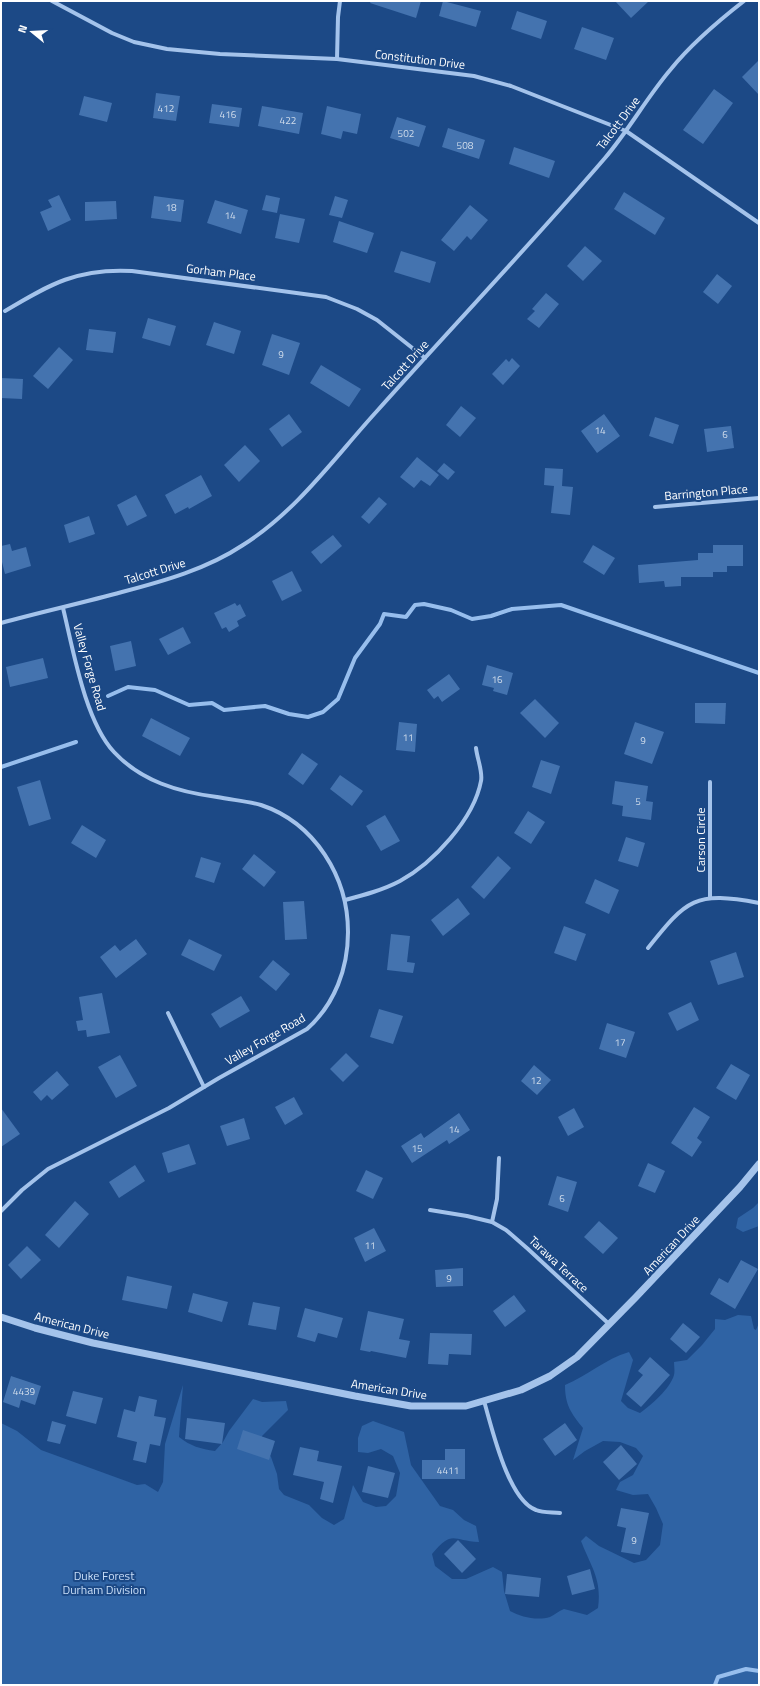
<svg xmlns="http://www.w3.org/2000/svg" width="760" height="1686" viewBox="0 0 760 1686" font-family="'Titillium Web',sans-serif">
	<rect width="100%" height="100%" fill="#1c4986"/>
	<g fill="#2f63a4">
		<path d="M759 1202V1226L743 1232 736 1228 738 1218 753 1208Z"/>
		<path d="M738 1315 751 1316 754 1329 756 1330 759 1323V1685H1V1423L17 1431 41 1450 137 1485 145 1484 158 1492 163 1482 165 1444 183 1385 179 1437C190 1446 201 1449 215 1451L223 1442 229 1431 253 1399 262 1402 286 1401 288 1410 262 1436 263 1446 271 1457 277 1474 279 1489 284 1495 309 1505 322 1518 334 1525 344 1519 353 1485 363 1502 376 1507 386 1506 396 1496 400 1473 393 1456 381 1449 368 1453 358 1452V1438L362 1426 373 1421 404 1432 411 1465 440 1506 453 1510 464 1520 476 1526 479 1542C452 1541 453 1529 432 1554L435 1566 452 1579H466L493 1567 502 1572 504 1591 510 1611C521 1617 537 1621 550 1617 554 1615 559 1611 564 1609L587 1615 598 1608C602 1579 591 1567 581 1541L586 1536 599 1546 634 1563 646 1560 660 1545 663 1524 656 1508 648 1494 633 1495 616 1490 620 1482 633 1475 643 1456 636 1448 620 1442 603 1441 585 1451 573 1460 583 1428C571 1413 565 1405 565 1385 587 1376 605 1359 629 1352L633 1360 621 1401 628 1408 640 1413C651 1405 670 1389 674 1375 675 1371 674 1366 674 1362L687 1360 702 1345 715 1329V1319L725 1320Z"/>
	</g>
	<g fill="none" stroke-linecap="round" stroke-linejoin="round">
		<g stroke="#97beed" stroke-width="4">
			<path d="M108 696 128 687 155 690 189 705 212 703 224 710 265 706 289 714 308 717 323 712 338 699 355 658 380 624 384 614 406 617 415 605 424 604 451 610 472 619 491 616 512 609 561 605 759 673"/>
			<path d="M1 767 76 742"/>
			<path d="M715 1685 718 1677 746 1669 759 1671"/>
		</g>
	</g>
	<g fill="#4473af">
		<path d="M371 1H421L416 18 370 3Z"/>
		<path d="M443 1 481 11 476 27 439 16Z"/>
		<path d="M615 1H649L631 18Z"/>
		<path d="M517 11 547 21 541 39 511 29Z"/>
		<path d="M582 27 614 38 606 60 574 49Z"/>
		<path d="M759 60V95L742 77Z"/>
		<path d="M714 89 733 103 703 144 683 130Z"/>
		<path d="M156 93 180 96 176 121 153 118Z"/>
		<path d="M84 96 112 103 107 122 79 115Z"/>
		<path d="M212 104 242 108 239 127 209 123Z"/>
		<path d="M262 106 303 113 299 134 258 126Z"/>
		<path d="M327 106 361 114 357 134 343 131 341 139 321 134Z"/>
		<path d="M397 117 426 126 419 147 390 138Z"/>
		<path d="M448 128 485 140 479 159 442 147Z"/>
		<path d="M514 147 555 161 549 178 509 164Z"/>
		<path d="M624 192 665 218 655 235 614 209Z"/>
		<path d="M59 195 71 220 48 231 40 212 52 207 48 200Z"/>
		<path d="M266 195 280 198 277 213 262 210Z"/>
		<path d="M154 196 184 200 181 222 151 218Z"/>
		<path d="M335 196 348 200 342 218 329 215Z"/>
		<path d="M215 200 248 210 241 234 207 223Z"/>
		<path d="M116 201 117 219 85 221V202Z"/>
		<path d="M470 205 488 220 471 240 467 236 454 251 441 240Z"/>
		<path d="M280 214 305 219 299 243 275 238Z"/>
		<path d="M339 221 374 233 367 253 333 242Z"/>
		<path d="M585 246 602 261 583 281 567 266Z"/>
		<path d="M401 251 436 262 430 283 394 272Z"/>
		<path d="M717 274 732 286 718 304 703 292Z"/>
		<path d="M546 293 559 304 539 328 527 319 535 311 532 309Z"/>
		<path d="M148 318 176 326 170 346 142 338Z"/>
		<path d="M214 322 241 331 234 354 206 345Z"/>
		<path d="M89 329 116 332 113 353 86 350Z"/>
		<path d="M272 334 300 343 289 375 262 365Z"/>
		<path d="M59 347 73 360 48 389 33 376Z"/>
		<path d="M512 358 520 366 503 385 492 374 506 359 509 362Z"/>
		<path d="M321 365 361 389 349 407 310 383Z"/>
		<path d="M1 378 23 379 22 399 1 398Z"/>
		<path d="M461 406 476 418 460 437 446 425Z"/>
		<path d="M289 414 302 432 282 447 269 429Z"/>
		<path d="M604 414 620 436 597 453 581 431Z"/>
		<path d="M655 417 679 425 673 444 649 436Z"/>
		<path d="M731 426 734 448 707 452 704 429Z"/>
		<path d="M245 445 260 461 239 482 224 465Z"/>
		<path d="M417 457 439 475 430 486 421 480 414 488 400 477Z"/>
		<path d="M444 463 455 472 448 480 437 471Z"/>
		<path d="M545 468 563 469 562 486 573 487 570 515 551 513 554 486 544 485Z"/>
		<path d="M201 475 212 496 189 509 188 507 175 514 165 495Z"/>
		<path d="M136 495 147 516 127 526 117 505Z"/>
		<path d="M379 497 387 504 369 524 361 517Z"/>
		<path d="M89 516 95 534 69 543 64 525Z"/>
		<path d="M333 535 342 546 321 564 311 552Z"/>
		<path d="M10 544 12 551 26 547 31 566 5 574 1 558V546Z"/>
		<path d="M593 545 615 558 604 575 583 562Z"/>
		<path d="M713 545H743V566H727V572H713V577H681V586L665 587 664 581 639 583 638 565 698 560V553H713Z"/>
		<path d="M292 571 302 591 282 601 272 581Z"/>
		<path d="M235 603 237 606 240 604 246 616 237 621 239 626 229 632 226 627 222 629 214 613Z"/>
		<path d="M183 627 191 643 168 655 159 639Z"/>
		<path d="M131 641 136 666 115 671 110 646Z"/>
		<path d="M43 658 48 678 10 687 6 667Z"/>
		<path d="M487 665 513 673 507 695 493 691 494 688 482 685Z"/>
		<path d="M449 674 460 689 442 702 438 696 434 699 427 690Z"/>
		<path d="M535 699 559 723 545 738 520 713Z"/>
		<path d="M695 703H726L725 724 695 723Z"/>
		<path d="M151 718 190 738 180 756 142 736Z"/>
		<path d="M399 722 417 724 415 752 396 750Z"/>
		<path d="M635 722 664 732 652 764 624 754Z"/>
		<path d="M302 753 318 764 303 785 288 774Z"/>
		<path d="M541 760 560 766 551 794 532 787Z"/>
		<path d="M340 775 363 791 352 806 330 789Z"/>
		<path d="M40 780 51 819 29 826 17 787Z"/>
		<path d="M615 781 648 786 646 801 653 802 651 820 622 816 623 806 612 804Z"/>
		<path d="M528 811 545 822 531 844 514 833Z"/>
		<path d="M385 815 400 841 381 851 366 826Z"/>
		<path d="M82 825 106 840 96 858 71 843Z"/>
		<path d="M626 837 645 843 638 867 618 861Z"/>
		<path d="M254 854 276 872 264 887 242 869Z"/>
		<path d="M498 856 511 868 484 899 471 887Z"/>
		<path d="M201 857 221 863 214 883 195 877Z"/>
		<path d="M595 879 619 890 609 914 585 903Z"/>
		<path d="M458 898 470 914 443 936 431 920Z"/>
		<path d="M304 901 307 939 285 940 283 902Z"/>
		<path d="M564 926 586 934 576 961 554 953Z"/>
		<path d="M391 934 410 936 407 962 415 963 413 973 387 970Z"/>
		<path d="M136 939 147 954 116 978 100 957 115 945 120 951Z"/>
		<path d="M189 939 222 955 214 971 181 955Z"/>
		<path d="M736 952 744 977 718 985 710 961Z"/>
		<path d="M273 960 290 974 276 991 259 977Z"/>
		<path d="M102 993 110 1033 87 1037 86 1030 78 1031 76 1021 83 1020 79 997Z"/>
		<path d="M241 996 250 1011 220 1028 211 1014Z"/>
		<path d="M691 1002 699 1020 677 1031 668 1013Z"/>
		<path d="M379 1009 403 1016 393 1044 370 1037Z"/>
		<path d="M607 1023 635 1032 626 1058 599 1049Z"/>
		<path d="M346 1053 359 1066 343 1082 330 1069Z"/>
		<path d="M120 1055 137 1086 116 1098 98 1067Z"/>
		<path d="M731 1064 750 1075 736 1100 716 1088Z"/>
		<path d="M534 1065 551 1080 537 1095 521 1081Z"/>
		<path d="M57 1071 69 1085 52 1100 47 1095 41 1101 33 1092Z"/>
		<path d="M294 1097 303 1114 285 1125 275 1107Z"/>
		<path d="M694 1107 710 1117 697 1138 702 1142 692 1157 671 1143Z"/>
		<path d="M1 1108 20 1134 1 1147Z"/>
		<path d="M574 1108 584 1127 568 1136 558 1117Z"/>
		<path d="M459 1113 470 1130 449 1144 447 1140 412 1163 401 1146 421 1133 424 1138Z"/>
		<path d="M244 1118 250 1139 227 1146 220 1126Z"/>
		<path d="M189 1144 196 1164 168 1173 162 1153Z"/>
		<path d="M648 1163 665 1171 655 1193 638 1186Z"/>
		<path d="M135 1165 145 1181 119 1198 109 1182Z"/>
		<path d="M366 1170 383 1178 373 1199 356 1191Z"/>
		<path d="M557 1176 577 1182 568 1212 548 1205Z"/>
		<path d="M75 1201 89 1214 59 1248 45 1235Z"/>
		<path d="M599 1221 618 1238 603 1254 584 1237Z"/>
		<path d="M374 1228 386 1251 365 1262 354 1238Z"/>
		<path d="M27 1246 41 1260 21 1279 8 1265Z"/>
		<path d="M741 1260 758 1269 735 1309 710 1294 719 1278 728 1283Z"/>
		<path d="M463 1268V1286L436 1287 435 1270Z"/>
		<path d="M127 1276 172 1286 167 1309 122 1300Z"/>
		<path d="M193 1293 228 1302 222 1322 188 1312Z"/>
		<path d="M514 1295 526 1311 505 1327 493 1311Z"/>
		<path d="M253 1302 280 1307 276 1330 248 1325Z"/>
		<path d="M305 1308 343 1318 337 1338 318 1333 315 1342 297 1337Z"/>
		<path d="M368 1311 404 1319 399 1339 410 1341 406 1358 371 1351 370 1352 360 1350Z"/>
		<path d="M683 1323 700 1337 686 1353 670 1339Z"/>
		<path d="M430 1333 472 1334 471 1355 449 1354 448 1365 428 1364Z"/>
		<path d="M650 1357 670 1375 641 1407 626 1394 643 1375 638 1371Z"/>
		<path d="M11 1376 41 1386 35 1405 21 1400 19 1408 3 1402Z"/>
		<path d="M73 1391 103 1398 96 1424 66 1416Z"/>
		<path d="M139 1396 157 1400 154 1416 166 1418 160 1446 150 1444 146 1463 133 1460 137 1442 117 1437 124 1409 135 1412Z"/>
		<path d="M187 1418 225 1423 222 1444 185 1439Z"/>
		<path d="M52 1421 66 1425 60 1444 47 1441Z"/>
		<path d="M565 1423 577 1440 555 1456 543 1439Z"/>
		<path d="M243 1430 275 1441 269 1460 237 1449Z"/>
		<path d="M621 1445 637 1464 619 1480 603 1462Z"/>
		<path d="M300 1447 319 1451 317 1461 342 1466 333 1503 320 1499 324 1482 293 1475Z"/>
		<path d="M445 1449H465V1479H422V1460H445Z"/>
		<path d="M368 1466 395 1473 388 1498 362 1492Z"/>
		<path d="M621 1508 649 1513 640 1555 621 1552 626 1528 617 1526Z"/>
		<path d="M458 1540 476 1559 462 1573 444 1554Z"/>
		<path d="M590 1569 595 1589 572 1595 567 1576Z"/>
		<path d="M507 1574 541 1578 539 1597 505 1594Z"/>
	</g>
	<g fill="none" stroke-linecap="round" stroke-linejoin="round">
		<g stroke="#a4c3eb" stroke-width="4">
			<path d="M52 1 112 33 134 42 167 49 220 54 337 59 474 76 511 86 626 131 759 223"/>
			<path d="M337 59 338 17 340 1"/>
			<path d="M5 311C50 284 78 268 132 271L326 297 357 309 377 320 425 358"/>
			<path d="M655 507 759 498"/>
			<path d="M1 623C41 612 82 603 122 592 164 581 207 569 243 545 297 511 335 457 377 411 453 326 531 244 605 158 629 130 647 97 671 69 692 43 717 22 744 1"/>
			<path d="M710 898V782"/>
			<path d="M345 900C364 895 383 890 400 881 433 863 474 819 481 781 483 772 477 758 476 748"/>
			<path d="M648 948C687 899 695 891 759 903"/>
			<path d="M168 1013 204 1087"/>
			<path d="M430 1210 467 1216 492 1222 506 1230 528 1249 609 1324"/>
			<path d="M1 1211 22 1190 48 1169 169 1108 219 1078 307 1029C335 1004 348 968 348 932 348 877 315 823 261 805 247 801 232 800 217 797 178 792 141 781 114 752 85 721 73 649 63 608"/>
			<path d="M492 1222 497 1199 499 1158"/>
			<path d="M484 1401C492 1428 508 1500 536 1510 543 1513 553 1512 560 1513"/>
		</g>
		<path stroke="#a4c3eb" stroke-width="7" d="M1 1317 35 1328 93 1343 355 1396 411 1406H466L521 1390 550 1376 577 1357 636 1297 740 1187 759 1164"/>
	</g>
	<g text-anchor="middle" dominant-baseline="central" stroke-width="4" stroke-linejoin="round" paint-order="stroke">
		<g font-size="10" fill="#d0dceb">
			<text x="166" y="108">412</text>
			<text x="228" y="114">416</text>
			<text x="288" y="120">422</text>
			<text x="406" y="133">502</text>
			<text x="465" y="145">508</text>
			<text x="171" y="207">18</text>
			<text x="230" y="215">14</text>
			<text x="281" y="354">9</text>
			<text x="600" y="430">14</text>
			<text x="725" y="434">6</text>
			<text x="497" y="679">16</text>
			<text x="408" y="737">11</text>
			<text x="643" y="740">9</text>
			<text x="638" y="801">5</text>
			<text x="620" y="1042">17</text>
			<text x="536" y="1080">12</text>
			<text x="454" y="1129">14</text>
			<text x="417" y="1148">15</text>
			<text x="562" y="1198">6</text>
			<text x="370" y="1245">11</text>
			<text x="449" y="1278">9</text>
			<text x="24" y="1391">4439</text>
			<text x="448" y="1470">4411</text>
			<text x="634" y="1540">9</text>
		</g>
		<g font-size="12" fill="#fff" stroke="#1c4986">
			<text transform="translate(420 59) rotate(7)">Constitution Drive</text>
			<text transform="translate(618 123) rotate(-53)">Talcott Drive</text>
			<text transform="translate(221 272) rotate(7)">Gorham Place</text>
			<text transform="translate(405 365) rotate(-48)">Talcott Drive</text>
			<text transform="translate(706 492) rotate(-5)">Barrington Place</text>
			<text transform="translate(155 571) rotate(-17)">Talcott Drive</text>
			<text transform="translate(90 667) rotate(74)">Valley Forge Road</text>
			<text transform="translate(700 840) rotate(-90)">Carson Circle</text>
			<text transform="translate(265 1039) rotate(-30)">Valley Forge Road</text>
			<text transform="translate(671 1245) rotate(-47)">American Drive</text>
			<text transform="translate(559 1264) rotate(43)">Tarawa Terrace</text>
			<text transform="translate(72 1325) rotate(14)">American Drive</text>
			<text transform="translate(389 1389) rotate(9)">American Drive</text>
		</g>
		<g font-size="12" fill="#c9def8" stroke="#1c4986">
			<text x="104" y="1575">Duke Forest<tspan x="104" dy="14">Durham Division</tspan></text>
		</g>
	</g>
	<rect width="760" height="1686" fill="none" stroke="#ffffff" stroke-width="4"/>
	<g transform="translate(32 32) rotate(288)" stroke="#1c4986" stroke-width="3" paint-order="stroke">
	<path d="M0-3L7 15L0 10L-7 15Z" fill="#ffffff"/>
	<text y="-6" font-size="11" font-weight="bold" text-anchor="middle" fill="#ffffff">N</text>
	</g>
</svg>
